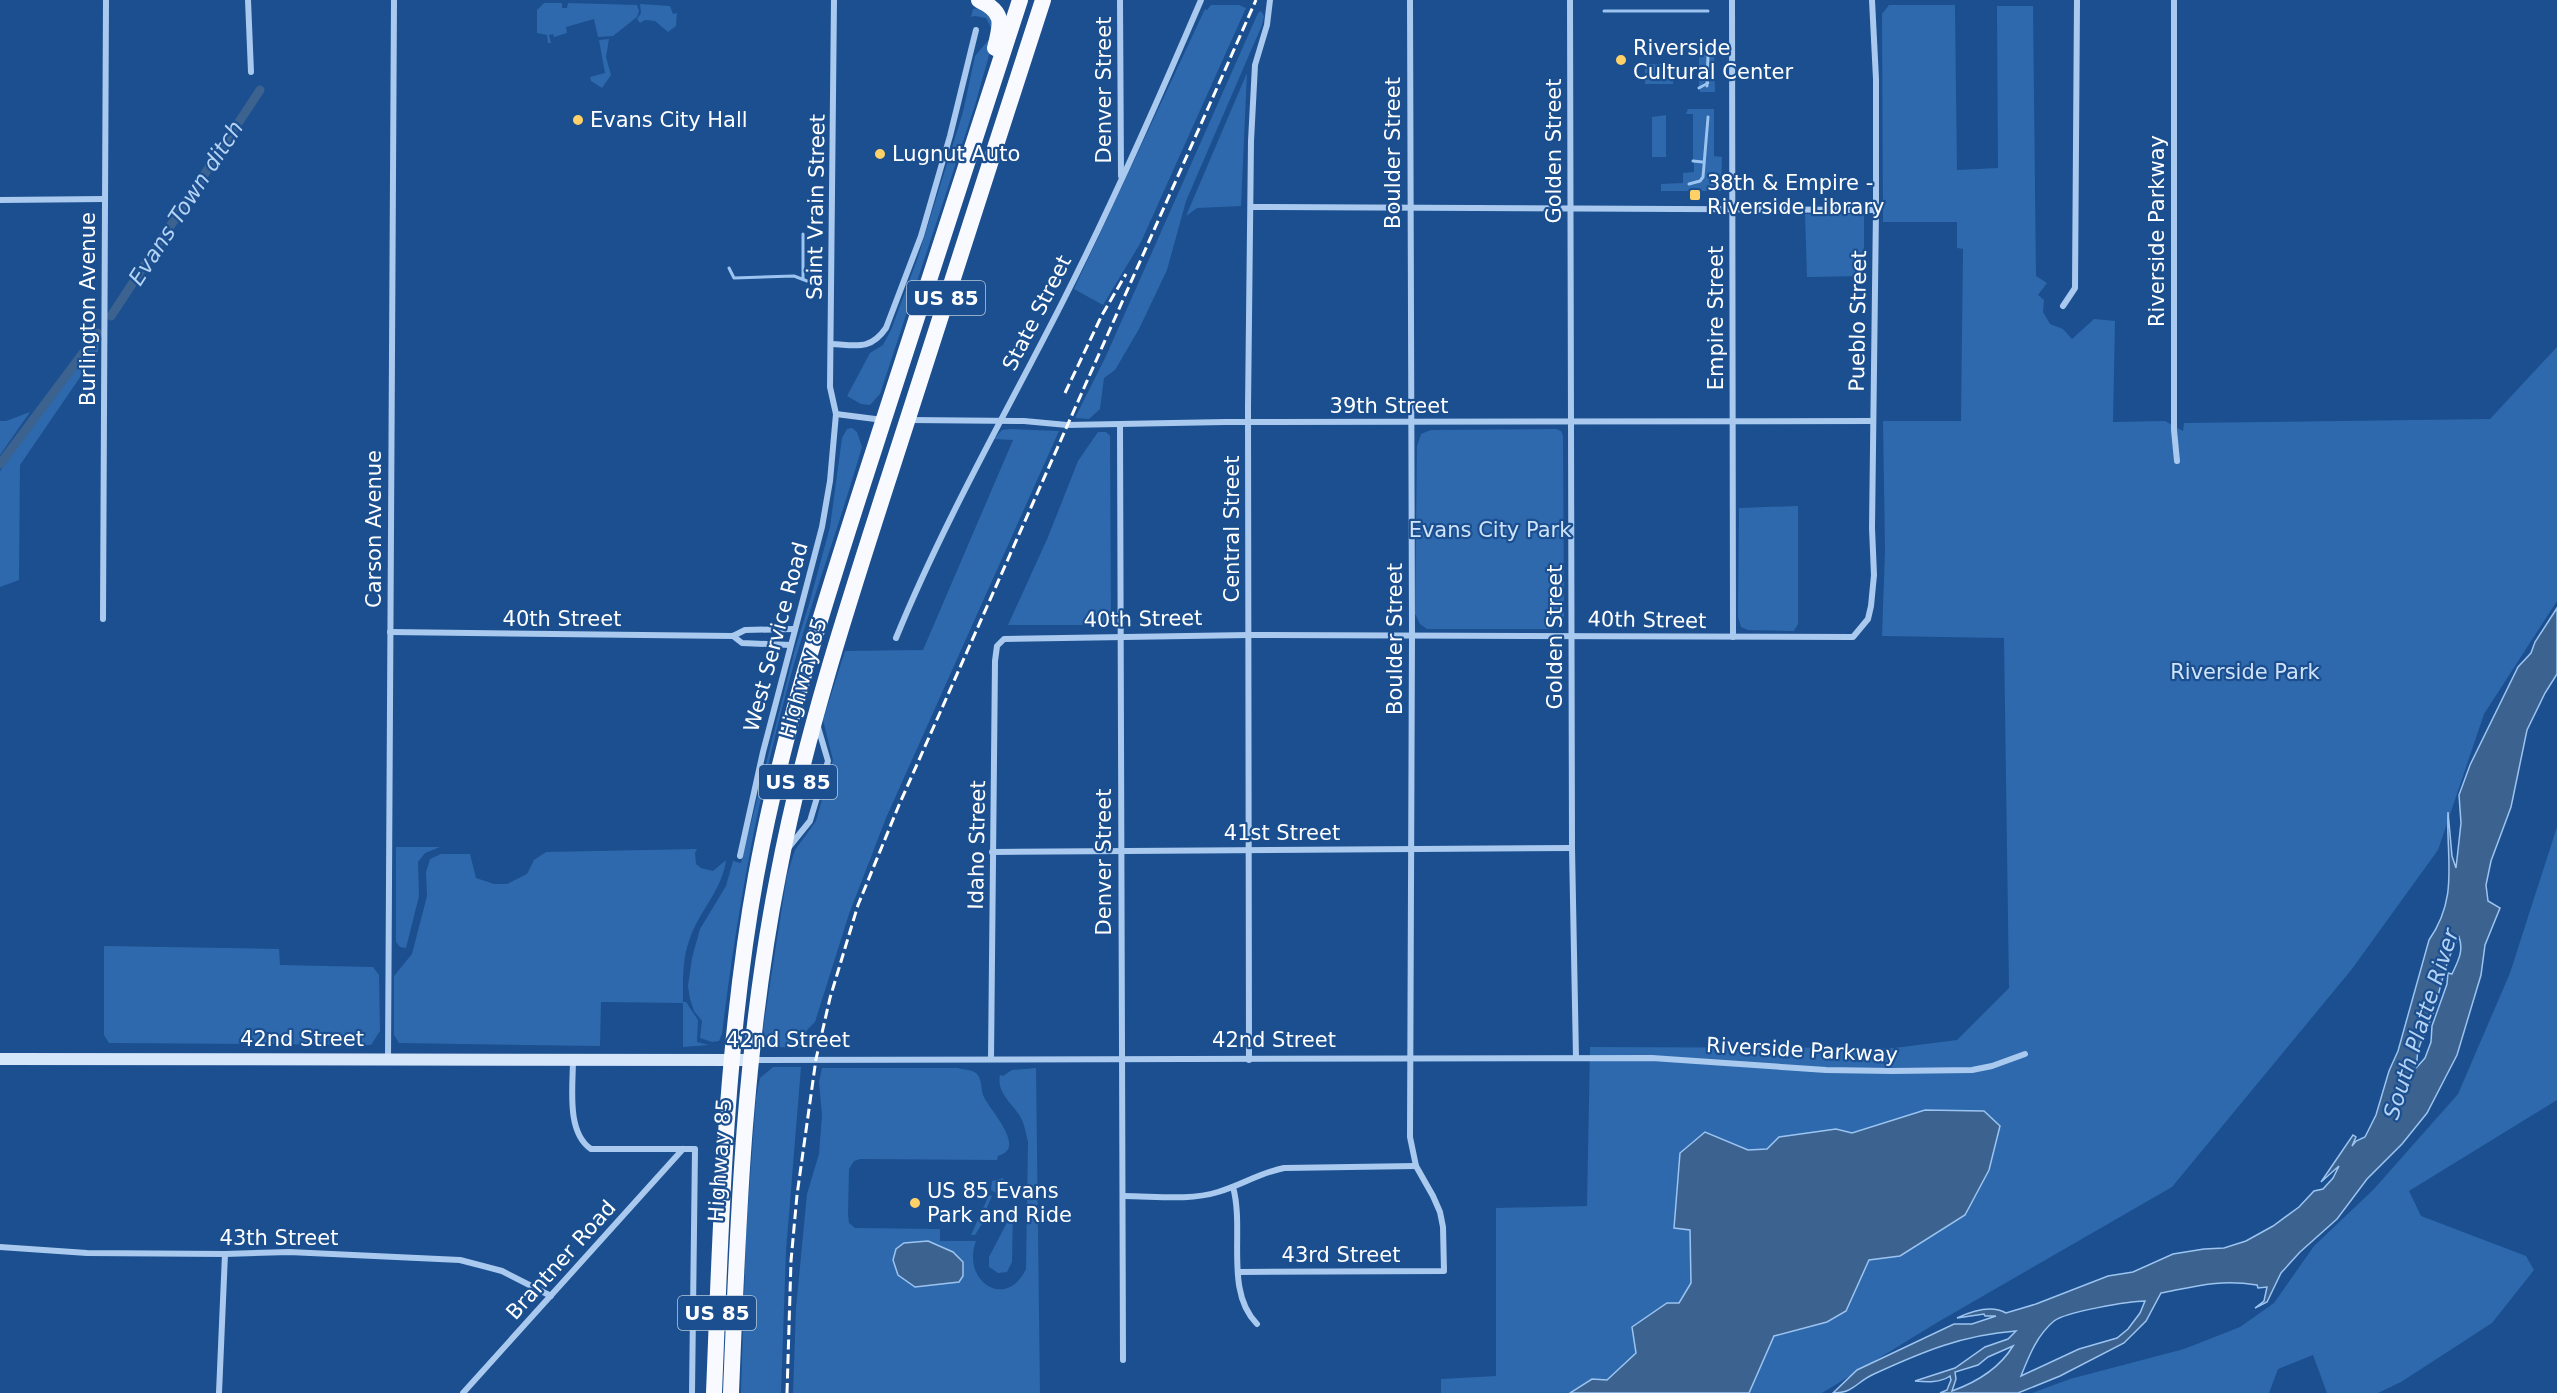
<svg xmlns="http://www.w3.org/2000/svg" width="2557" height="1393" viewBox="0 0 2557 1393" font-family="'DejaVu Sans',sans-serif">
	<rect width="100%" height="100%" fill="#1b4f8f"/>
	<g fill="#2e69ad">
		<path d="M544 3H562V8H567L568 3 637 5 639 11 637 17 613 36 598 37 594 19 566 27 567 33 554 37 553 34 549 35 551 43H548L547 35 537 33V10Z"/>
		<path d="M640 4 670 6 673 14 677 13 676 26 668 32 655 21 645 20 640 23 637 19 641 13Z"/>
		<path d="M1211 5H1239L1246 8 1141 242 1103 305 1074 289 1205 9 1207 10Z"/>
		<path d="M1889 5H1955L1957 170 1998 168 1997 6H2033L2036 276 2047 283 2038 295 2044 300 2043 312 2050 324 2063 329 2072 339 2094 319 2115 321 2113 422 2165 421 2183 431 2184 423 2490 419 2557 347V601L2484 714 2438 850 2352 969 2172 1187 1938 1322 1822 1393H1441V1379L1496 1376V1208L1587 1206 1590 1047 1894 1048 1957 1040 2009 988 2004 638 1882 636 1885 550 1883 421H1961L1963 249 1957 248V222H1883L1882 14Z"/>
		<path d="M979 8 991 18 993 41 975 105 880 394 870 405 861 404 847 396 870 353 883 345 891 330 918 257 963 112 975 56 991 37 992 30 986 18 975 16 971 17 973 9Z"/>
		<path d="M1261 11 1264 16 1262 25 1186 201 1167 270 1139 329 1115 370 1104 378 1100 409 1089 419 1075 418 1106 356 1258 13Z"/>
		<path d="M609 39 606 57 611 75 602 88 591 81 590 77 605 73 599 40Z"/>
		<path d="M1706 46H1714L1715 92H1700V89L1710 85 1708 54 1707 80 1699 87V54Z"/>
		<path d="M1645 64 1674 65 1673 84H1645Z"/>
		<path d="M1247 73 1241 206 1197 208 1186 216Z"/>
		<path d="M1688 109H1714V156L1722 157 1721 191H1661V184L1683 183V173L1694 172V162L1703 163C1702 181 1703 178 1688 184L1698 183 1704 177 1709 117H1706L1704 160H1693V114H1686Z"/>
		<path d="M1666 115V157H1652V117Z"/>
		<path d="M1805 214H1864V276L1807 277Z"/>
		<path d="M98 337V351L20 465 19 580 0 587V471Z"/>
		<path d="M30 412 0 455V421H6Z"/>
		<path d="M852 428 857 432 862 447C841 520 815 591 794 664 760 785 737 909 722 1034L719 1041 712 1042 700 1038 702 1021 694 1011 690 999 688 986 692 958 700 929 726 886 733 861 741 863 795 649 809 604 830 527 842 438 847 429Z"/>
		<path d="M1011 429 1059 431 886 818 849 914 815 1022 807 1030 801 1048 778 1047 767 1043 763 1029 787 875 795 850 816 821 833 760 823 720 845 651 923 650 1013 440 994 439 1002 430Z"/>
		<path d="M1556 429 1561 431 1563 436 1564 616 1559 624 1549 629H1427L1420 624 1415 614 1417 446 1421 434 1431 430Z"/>
		<path d="M1098 432H1106L1110 436 1111 616 1106 624 1100 625H1008L1048 537 1078 461Z"/>
		<path d="M1798 506V624L1794 631 1748 630 1741 627 1738 617 1739 508Z"/>
		<path d="M2557 827V1100L2409 1191 2421 1216 2526 1256 2534 1270 2492 1323 2401 1382 2378 1393H2327L2313 1355 2278 1369 2269 1393H2032L2070 1379 2184 1349 2240 1327 2274 1303 2314 1246 2374 1189 2458 1094 2510 973Z"/>
		<path d="M396 847H440L425 853 418 862 419 896 406 948 400 947 396 942Z"/>
		<path d="M697 849 695 853 696 864 701 868 713 871 726 860C722 891 698 912 689 941 682 960 683 983 683 1002H686L698 1020 697 1042 709 1045 683 1047V1003L601 1002 600 1046 399 1043 394 1035V976L412 954 427 896 426 872 430 859 441 854H470L476 878 494 884H507L527 874 534 860 546 852Z"/>
		<path d="M104 946 279 949 280 965 373 967 379 975 380 1031 371 1045 109 1043 104 1035Z"/>
		<path d="M773 1067H801L786 1251 781 1393H741L746 1234 756 1098 760 1078Z"/>
		<path d="M822 1068H958C964 1070 970 1069 976 1073 982 1078 981 1088 983 1095 989 1110 1028 1148 998 1156L997 1160 860 1159 854 1161 849 1169 848 1215 849 1223 855 1228 940 1229V1241H976C961 1281 1006 1311 1026 1269L1028 1142C1026 1134 1025 1126 1021 1118 1013 1104 996 1093 1000 1075L1003 1076 1012 1070 1036 1068 1040 1393H793L796 1308 807 1194 819 1154 822 1115 819 1082Z"/>
		<path d="M1003 1178 1004 1180 996 1193 991 1190 992 1181Z"/>
		<path d="M989 1195 992 1196 987 1207V1216L975 1235H971Z"/>
		<path d="M1013 1211 1012 1262 1007 1272 998 1273 989 1267V1257Z"/>
	</g>
	<g fill="#3c6290" stroke="#9cc4f0" stroke-width="1.5" fill-rule="evenodd">
		<path d="M2557 608V674L2545 693 2527 730 2511 807 2491 861 2486 885 2488 901 2500 908 2485 945 2481 975 2457 1055 2427 1113 2402 1144 2367 1179 2337 1219 2300 1252 2281 1273 2267 1302 2255 1308 2264 1301 2267 1287 2258 1288 2257 1285C2220 1279 2197 1286 2161 1293L2146 1321 2124 1343 2060 1376 2018 1393H1940L1947 1390 1951 1380 1950 1376C1940 1383 1927 1382 1915 1381L1955 1368 1985 1347 2008 1339 2016 1331C1962 1335 1922 1352 1874 1374 1856 1382 1854 1393 1833 1393L1857 1370 1954 1324H1972L1996 1316H1985L1984 1314 1957 1318C1972 1311 1992 1305 2006 1313L2036 1304 2108 1276 2133 1272 2173 1254 2204 1249 2224 1248 2246 1241 2273 1226 2299 1207 2314 1191 2323 1189 2333 1178 2339 1166 2321 1182 2353 1135 2356 1137 2352 1146 2356 1141 2365 1137 2376 1115 2389 1071 2398 1051 2429 940C2459 897 2446 860 2448 812L2452 856 2456 868 2461 823 2459 795 2470 765 2518 667 2531 653 2535 642ZM2459 937C2464 951 2458 961 2452 974L2448 973 2447 984 2432 1026 2431 1042 2425 1058 2417 1067C2415 1046 2427 1032 2433 1013 2441 988 2445 960 2459 937ZM2145 1301 2140 1313 2128 1329 2117 1338 2079 1349 2021 1376C2029 1356 2037 1335 2054 1321 2065 1312 2130 1301 2145 1301ZM2013 1346C1999 1369 1977 1382 1952 1391L1956 1379 1955 1372 1978 1365 1988 1357Z"/>
		<path d="M1925 1110 1984 1111 2000 1126 1989 1170 1965 1215 1900 1256 1869 1260 1846 1311 1827 1322 1774 1336 1749 1393H1570L1592 1379 1607 1380 1636 1353 1632 1327 1667 1303H1679L1691 1283 1690 1230 1674 1228 1680 1153 1705 1132 1748 1150 1767 1149 1779 1137 1836 1129 1852 1133Z"/>
		<path d="M928 1241 953 1252 963 1262V1276L959 1282 915 1287 898 1275 893 1260 896 1249 904 1243Z"/>
	</g>
	<g fill="none" stroke-linecap="round" stroke-linejoin="round">
		<g stroke="#9cc4f0" stroke-width="3">
			<path d="M1604 11H1708"/>
			<path d="M1707 86 1708 55"/>
			<path d="M1699 88 1708 83"/>
			<path d="M1693 161 1703 162"/>
			<path d="M1689 184 1700 181 1703 177 1708 117"/>
			<path d="M803 234V279"/>
			<path d="M729 268 734 278 794 276 807 281"/>
		</g>
		<g stroke="#3c6290" stroke-width="9">
			<path d="M111 316 260 90"/>
			<path d="M0 464 98 333"/>
		</g>
		<g stroke="#a9c9ee" stroke-width="6">
			<path d="M248 0 251 72"/>
			<path d="M1120 0 1121 176"/>
			<path d="M1570 0 1572 848 1576 1058"/>
			<path d="M1732 0 1733 637"/>
			<path d="M2174 0V430L2177 461"/>
			<path d="M0 200 105 199"/>
			<path d="M1251 207 1876 210"/>
			<path d="M2063 306 2075 288 2077 0"/>
			<path d="M831 344C856 345 870 351 886 328L921 236 950 136 976 30"/>
			<path d="M836 414 883 420"/>
			<path d="M910 420 1024 421 1067 425 1225 422 1872 421"/>
			<path d="M1120 424 1123 1360"/>
			<path d="M103 619 106 0"/>
			<path d="M390 632 733 636 745 630 794 629"/>
			<path d="M733 636 742 643 790 645"/>
			<path d="M896 638C943 523 1005 415 1061 305 1112 205 1157 103 1201 0"/>
			<path d="M789 847 810 821 828 761 818 727"/>
			<path d="M992 852 1572 848"/>
			<path d="M740 856 763 752 822 527 830 481 836 414 830 387 834 0"/>
			<path d="M388 1059 394 0"/>
			<path d="M573 1059C573 1087 566 1132 591 1149H695L692 1393"/>
			<path d="M991 1059 995 661 997 646 1004 639 1249 635 1853 637 1868 619 1871 606 1874 575 1872 528 1876 210V79L1872 0"/>
			<path d="M753 1060 1652 1058 1826 1070 1892 1071 1972 1070 1992 1066 2025 1054"/>
			<path d="M1249 1060 1248 408 1251 141 1255 65 1267 25 1270 0"/>
			<path d="M1233 1187C1245 1230 1224 1291 1257 1324"/>
			<path d="M1124 1196C1154 1196 1189 1201 1218 1192 1242 1185 1259 1173 1284 1168L1416 1166"/>
			<path d="M0 1247 87 1253 225 1254 289 1252 460 1260 502 1271 551 1296"/>
			<path d="M1238 1272 1444 1271 1443 1227 1440 1212 1433 1196 1416 1166 1410 1137 1412 634 1410 0"/>
			<path d="M219 1393 225 1254"/>
			<path d="M463 1393 683 1149"/>
		</g>
		<path stroke="#d6e6fa" stroke-width="12" d="M0 1059 750 1060"/>
		<g stroke="#f8faff" stroke-width="16">
			<path d="M979 0C1004 12 1002 22 995 48"/>
			<path d="M714 1393C721 1220 725 1047 756 876 784 722 834 574 882 425 929 284 974 142 1020 0"/>
			<path d="M731 1393C738 1218 744 1049 778 876 804 739 847 607 890 474 940 316 992 158 1043 0"/>
		</g>
		<g stroke="#fff" stroke-width="3" stroke-dasharray="10 4.5" stroke-linecap="butt">
			<path d="M1065 393 1102 315 1126 274"/>
			<path d="M787 1393 791 1261 797 1195 816 1059 830 998 858 905 899 805 1256 0"/>
		</g>
	</g>
	<g fill="#ffd166" stroke="#1b4f8f" stroke-width="2">
		<circle cx="1621" cy="60" r="6"/>
		<circle cx="578" cy="120" r="6"/>
		<circle cx="880" cy="154" r="6"/>
		<rect x="1689" y="189" width="12" height="12" rx="3"/>
		<circle cx="915" cy="1203" r="6"/>
	</g>
	<g text-anchor="middle" dominant-baseline="central" stroke-width="4.5" stroke-linejoin="round" paint-order="stroke">
		<g fill="#1b4f8f" stroke="#bbcadd" stroke-width="1.5">
			<rect x="907" y="281" width="78" height="34" rx="4.5"/>
			<rect x="759" y="765" width="78" height="34" rx="4.5"/>
			<rect x="678" y="1296" width="78" height="34" rx="4.5"/>
		</g>
		<g font-size="20" font-weight="bold" fill="#fff">
			<text x="946" y="298">US 85</text>
			<text x="798" y="782">US 85</text>
			<text x="717" y="1313">US 85</text>
		</g>
		<g font-size="21" fill="#fff" stroke="#1b4f8f" text-anchor="start">
			<text x="1633" y="48">Riverside<tspan x="1633" dy="24">Cultural Center</tspan></text>
			<text x="590" y="120">Evans City Hall</text>
			<text x="892" y="154">Lugnut Auto</text>
			<text x="1707" y="183">38th &amp; Empire -<tspan x="1707" dy="24">Riverside Library</tspan></text>
			<text x="927" y="1191">US 85 Evans<tspan x="927" dy="24">Park and Ride</tspan></text>
		</g>
		<g font-size="21" fill="#fff" stroke="#1b4f8f">
			<text transform="translate(1104 90) rotate(-90)">Denver Street</text>
			<text transform="translate(1554 151) rotate(-90)">Golden Street</text>
			<text transform="translate(1393 153) rotate(-90)">Boulder Street</text>
			<text transform="translate(816 207) rotate(-89)">Saint Vrain Street</text>
			<text transform="translate(2157 231) rotate(-90)">Riverside Parkway</text>
			<text transform="translate(88 309) rotate(-90)">Burlington Avenue</text>
			<text transform="translate(1037 313) rotate(-63)">State Street</text>
			<text transform="translate(1716 318) rotate(-90)">Empire Street</text>
			<text transform="translate(1858 321) rotate(-89)">Pueblo Street</text>
			<text x="1389" y="406">39th Street</text>
			<text transform="translate(374 529) rotate(-90)">Carson Avenue</text>
			<text transform="translate(1232 529) rotate(-90)">Central Street</text>
			<text x="562" y="619">40th Street</text>
			<text transform="translate(1143 619) rotate(-1)">40th Street</text>
			<text transform="translate(1647 620) rotate(1)">40th Street</text>
			<text transform="translate(776 637) rotate(-75)">West Service Road</text>
			<text transform="translate(1555 637) rotate(-90)">Golden Street</text>
			<text transform="translate(1395 639) rotate(-90)">Boulder Street</text>
			<text transform="translate(803 678) rotate(-74)">Highway 85</text>
			<text x="1282" y="833">41st Street</text>
			<text transform="translate(977 845) rotate(-89)">Idaho Street</text>
			<text transform="translate(1104 862) rotate(-90)">Denver Street</text>
			<text x="302" y="1039">42nd Street</text>
			<text x="788" y="1040">42nd Street</text>
			<text x="1274" y="1040">42nd Street</text>
			<text transform="translate(1802 1050) rotate(3)">Riverside Parkway</text>
			<text transform="translate(720 1160) rotate(-86)">Highway 85</text>
			<text x="279" y="1238">43th Street</text>
			<text x="1341" y="1255">43rd Street</text>
			<text transform="translate(561 1260) rotate(-48)">Brantner Road</text>
		</g>
		<g font-size="21" fill="#cfe3fa" stroke="#1b4f8f">
			<text x="1490" y="530">Evans City Park</text>
			<text x="2245" y="672">Riverside Park</text>
		</g>
		<g font-size="22" font-style="italic" fill="#b5d3f5" stroke="#1b4f8f">
			<text transform="translate(186 203) rotate(-57)">Evans Town ditch</text>
			<text transform="translate(2421 1024) rotate(-72)">South Platte River</text>
		</g>
	</g>
</svg>
